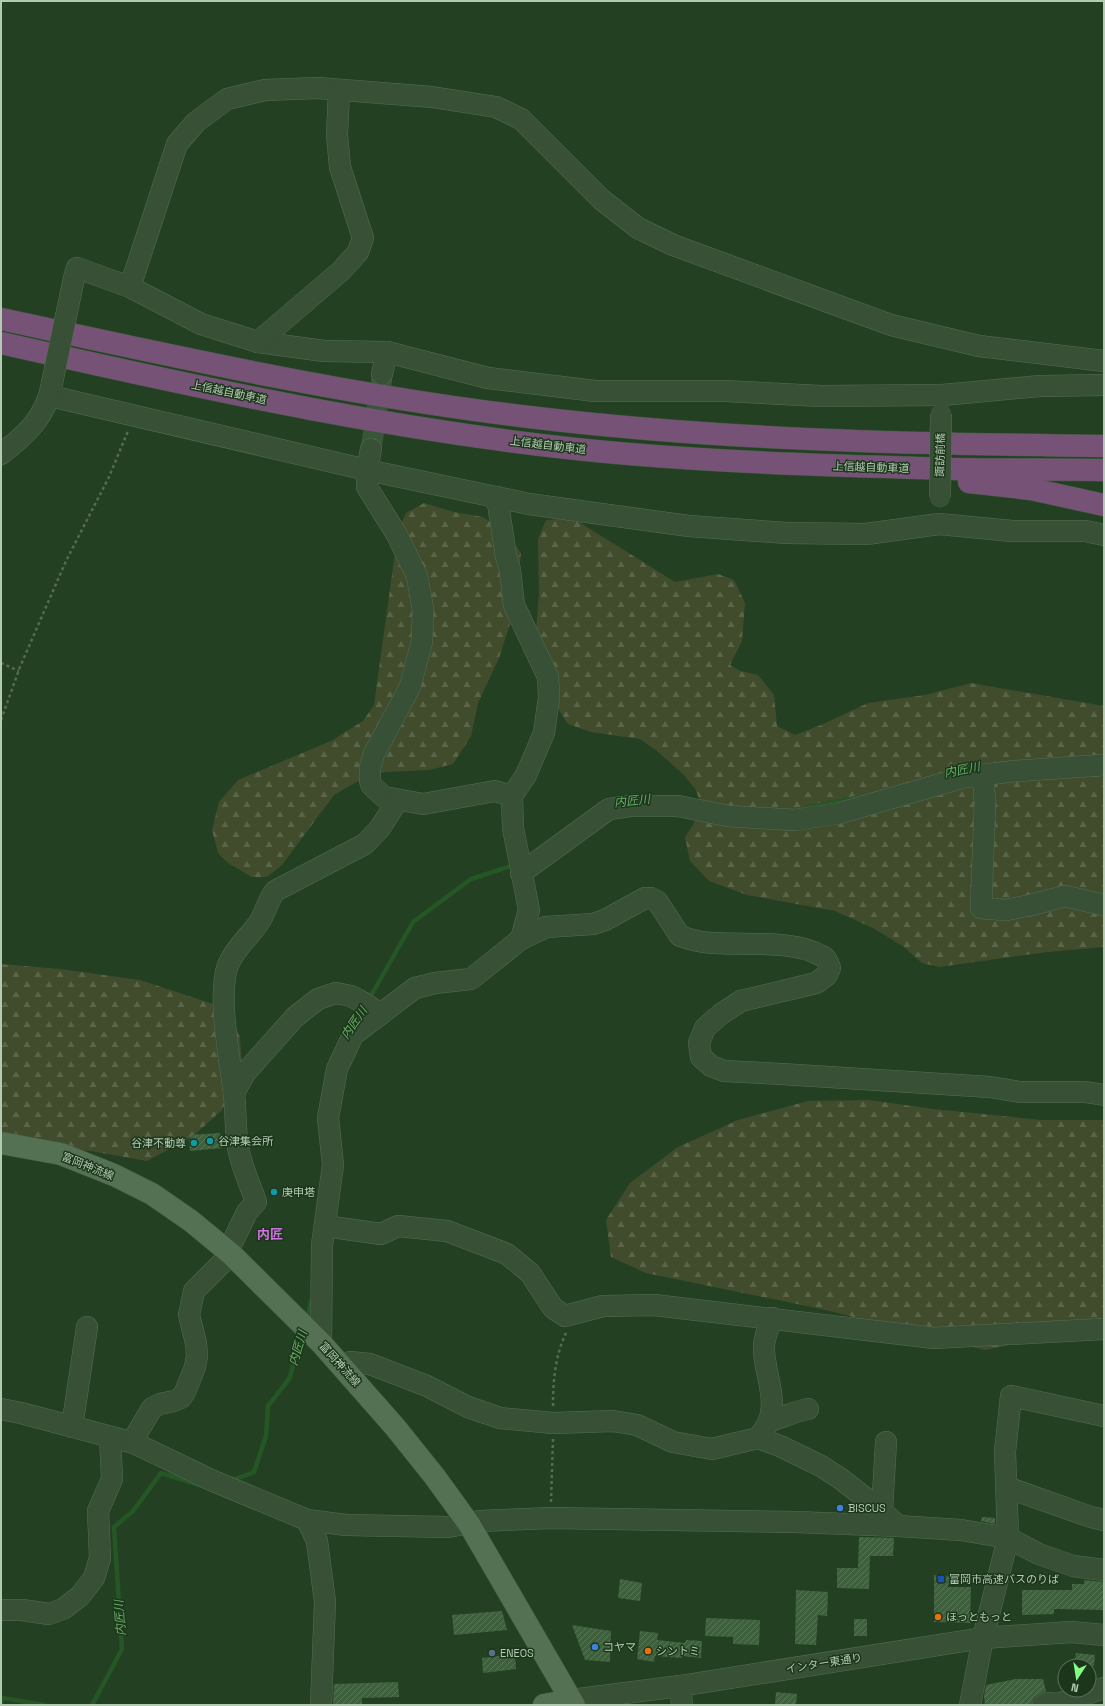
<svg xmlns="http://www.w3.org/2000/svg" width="1105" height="1706" viewBox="0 0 1105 1706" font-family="'Space Grotesk','Noto Sans JP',sans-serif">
	<defs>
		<pattern id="forest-firs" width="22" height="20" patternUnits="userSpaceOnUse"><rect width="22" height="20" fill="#414c2d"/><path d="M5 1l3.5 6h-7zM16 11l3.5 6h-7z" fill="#5a6449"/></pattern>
		<pattern id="building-hatch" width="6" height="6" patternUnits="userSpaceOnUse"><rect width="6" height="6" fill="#3e603d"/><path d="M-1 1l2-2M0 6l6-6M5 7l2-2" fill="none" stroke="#587557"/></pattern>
	</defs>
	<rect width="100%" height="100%" fill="#234122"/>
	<g fill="url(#forest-firs)">
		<path d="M424 503 454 512 483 517 506 533 521 553 516 605 499 658 478 703 471 736 453 764 429 770 385 772 358 781 334 795 282 865 267 877H252L228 863 218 853 212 830 219 802 238 780 331 741 363 721 374 705 398 531 406 513Z"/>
		<path d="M564 519 579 522 675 582 718 574 734 580 745 603 742 641 730 665 740 671 758 675 774 695 777 726 795 735 821 725 868 703 925 695 971 683 1104 706V947L1047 952 939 967 922 963 904 947 873 928 835 911 747 895 709 881 690 861 685 837 693 825 701 805 696 790 684 775 657 751 640 739 591 732 568 724 541 682 534 657 539 594 538 539 546 520Z"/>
		<path d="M1 964 60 969 140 980 225 1008 240 1036 242 1069 222 1110 192 1137 147 1161 91 1151 1 1143Z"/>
		<path d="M869 1100 933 1109 1042 1120H1104V1326L985 1350 826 1310 646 1273 611 1257 606 1220 630 1183 678 1147 738 1120 808 1101Z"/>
	</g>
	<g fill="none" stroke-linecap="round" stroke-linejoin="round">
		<g stroke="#255625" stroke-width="4.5">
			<path d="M805 808 857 798"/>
			<path d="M369 999 413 922 471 879 514 865"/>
			<path d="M354 1022 364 1009"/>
			<path d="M307 1321 311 1301"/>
			<path d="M230 1481 254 1472 266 1436 268 1406 289 1379 303 1334"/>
			<path d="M1 1704 3 1698 44 1705"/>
			<path d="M92 1705 122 1649 114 1527 133 1511 161 1473 199 1485"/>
		</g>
	</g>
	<g fill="url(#building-hatch)">
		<path d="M220 1133 222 1148 190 1151 189 1140H191L190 1135Z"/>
		<path d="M982 1517 995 1518V1524L981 1521Z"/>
		<path d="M859 1537 894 1538 893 1556H870L869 1589 837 1588V1568H858Z"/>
		<path d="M934 1575 950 1576 948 1587H971L970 1623 934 1622Z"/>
		<path d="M620 1579 642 1583 640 1601 618 1598Z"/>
		<path d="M1084 1580 1104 1582V1610L1054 1609V1614L1022 1615V1590H1072V1584H1084Z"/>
		<path d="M796 1590 828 1592 827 1616 818 1615 816 1645 795 1644Z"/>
		<path d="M502 1611 507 1630 454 1635 452 1615Z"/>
		<path d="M706 1618 760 1620 759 1645 733 1644V1637L705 1636Z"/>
		<rect x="854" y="1619" width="13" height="17"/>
		<path d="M572 1625 611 1631 610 1662 585 1660Z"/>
		<path d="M640 1631 658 1633 657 1640 685 1643 686 1640 702 1641 701 1658 682 1656V1658L655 1656 654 1662 637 1659Z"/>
		<path d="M1076 1653 1095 1655 1094 1666H1074Z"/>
		<path d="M515 1654 516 1669 483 1673 482 1658Z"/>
		<path d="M1016 1679H1043L1046 1691 1034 1697 1031 1705H985L984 1696 986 1685Z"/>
		<path d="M398 1682 399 1697 362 1698V1705H333L334 1684Z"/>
		<path d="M776 1692 797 1694 796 1705H775Z"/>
	</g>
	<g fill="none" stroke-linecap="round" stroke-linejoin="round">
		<path stroke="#395638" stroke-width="21" stroke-dasharray="21 10" stroke-linecap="butt" d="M371 449 382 378"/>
		<defs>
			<g id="minor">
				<path d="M74 278 77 268 130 287 201 324 258 342 324 351 387 352 488 378 595 391H725L821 396 942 395 1040 386 1104 385"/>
				<path d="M130 287 177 144 196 122 227 99 265 90 318 88 432 97 496 107 521 119 602 200 638 228 673 245 891 325 979 346 1104 361"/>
				<path d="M258 342 341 271 358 252 363 238 340 167 337 135 339 90"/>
				<path d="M382 374 387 352"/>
				<path d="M50 396 367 470 529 504 689 526 787 533 866 534 939 524 1012 531H1085L1104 535"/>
				<path d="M371 449 367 470V487L397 535 417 576 423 609 422 641 410 687 374 754 370 767V781L372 786 384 797 423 804 495 791 512 796"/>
				<path d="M1 454C26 435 47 416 52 383"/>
				<path d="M983 775 985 803 981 908 1006 910 1031 905 1065 896 1104 905"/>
				<path d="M521 873 609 809 630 806H678L728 816 795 820 840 813 965 777 1015 771 1104 765"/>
				<path d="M521 939 546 927 593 924 605 920 645 898H651L657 901 680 936C691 940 703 943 716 943 746 945 795 940 822 956 827 958 828 963 830 968L827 975 816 983 741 1001 721 1014 705 1028 699 1043 701 1057 711 1066 724 1071 781 1074 990 1087 1020 1092H1085L1104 1095"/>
				<path d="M234 1093 245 1073 295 1017 318 999 336 993 351 996 364 1003 381 1014"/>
				<path d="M325 1226 381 1234 398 1226 447 1231 507 1254 530 1273 553 1308 565 1316 603 1306 654 1305 934 1338 1104 1329"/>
				<path d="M228 1251 247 1212 256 1202C250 1184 241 1166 238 1147 235 1129 236 1111 234 1093 230 1060 217 995 228 965 235 948 250 936 260 921 266 911 268 900 275 891L365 844 380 828 398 800"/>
				<path d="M321 1343 322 1245 333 1165 328 1118 337 1069 353 1035 415 988 435 983 471 979 521 939 529 910 513 828 512 796 526 775 544 733 549 697 548 677 514 605 510 570 506 556 497 497"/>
				<path d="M342 1367 350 1362 370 1364 427 1386 468 1407 500 1418 553 1423 613 1421 637 1425 673 1442 712 1449 758 1438 780 1446 821 1466 841 1479 882 1511 898 1526"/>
				<path d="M1 1409 21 1413 134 1443 211 1480 307 1520 346 1525 448 1527 480 1521 551 1518 795 1522 898 1526 961 1530 1008 1538 1039 1554 1073 1566 1104 1570"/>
				<path d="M769 1421C782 1418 795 1411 808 1409"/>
				<path d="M72 1427 87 1327"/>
				<path d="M758 1438C761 1434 765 1429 767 1425 779 1403 765 1374 764 1351 763 1339 768 1328 773 1318"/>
				<path d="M134 1443 136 1435 152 1408 160 1404 174 1401 181 1398 185 1392 195 1367 197 1356 196 1343 189 1315 194 1291 231 1254"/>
				<path d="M1006 1487 1091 1517 1104 1520"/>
				<path d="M882 1511 886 1442"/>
				<path d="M307 1520 317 1541 325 1602 321 1705"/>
				<path d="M1 1610H22L49 1614 63 1609 80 1596 94 1578 100 1558 98 1511 112 1479 110 1437"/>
				<path d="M680 1686 682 1705"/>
				<path d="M571 1700 680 1686 983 1638 1071 1632 1104 1635"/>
				<path d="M970 1705 983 1638 1008 1538 1005 1452 1011 1396 1104 1416"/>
				<path d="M1043 1705 1048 1703 1058 1704 1104 1688"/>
			</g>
			<g id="major">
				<path d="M1 1143 61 1154 114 1175 152 1194 191 1221 231 1254 321 1343 395 1427 435 1477 469 1524 574 1705"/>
				<path d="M544 1705 571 1700"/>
			</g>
			<g id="highway">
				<path d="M1 319C176 357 351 396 529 417 720 440 912 444 1104 446"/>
				<path d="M1 343C208 390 417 436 629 454 737 463 845 466 953 469 1003 470 1054 469 1104 470"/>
				<path d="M969 482 1031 489 1104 505"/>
			</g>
		</defs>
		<use href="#minor" stroke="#556e54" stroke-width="22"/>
		<use href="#major" stroke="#405a40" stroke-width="23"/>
		<use href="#highway" stroke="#425b41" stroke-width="23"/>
		<g stroke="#5a6a4e" stroke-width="2.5" stroke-dasharray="3 3" stroke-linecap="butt">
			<path d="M1 663 19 671"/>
			<path d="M1 720 20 667 66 561 109 477 128 431"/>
			<path d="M553 1406C553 1381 555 1356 566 1333"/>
			<path d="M551 1502 553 1439"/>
		</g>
		<use href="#minor" stroke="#375036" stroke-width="21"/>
		<use href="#major" stroke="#557154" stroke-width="22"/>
		<use href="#highway" stroke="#775277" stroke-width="22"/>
		<defs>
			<g id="minor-bridge">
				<path d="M52 383 74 278"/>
				<path d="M940 497 941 414"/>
			</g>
		</defs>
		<use href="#minor-bridge" stroke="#556e54" stroke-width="22" stroke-linecap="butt"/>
		<use href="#minor-bridge" stroke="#375036" stroke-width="21"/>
	</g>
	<g fill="#0f9aa8" stroke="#1c361b" stroke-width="1.5">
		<circle cx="210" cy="1141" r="4"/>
		<circle cx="194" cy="1143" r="4"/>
		<circle cx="274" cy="1192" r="4"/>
	</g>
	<g fill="#3f7fe0" stroke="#1c361b" stroke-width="1.5">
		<circle cx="840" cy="1508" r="4"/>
		<circle cx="595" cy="1647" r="4"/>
	</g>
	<rect fill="#1a4fb4" stroke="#1c361b" stroke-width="1.5" x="937" y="1575" width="8" height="8" rx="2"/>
	<g fill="#e8710a" stroke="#1c361b" stroke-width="1.5">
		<circle cx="938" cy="1617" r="4"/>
		<circle cx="648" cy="1651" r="4"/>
	</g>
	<circle fill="#5c6f8a" stroke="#1c361b" stroke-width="1.5" cx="492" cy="1653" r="4"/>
	<g text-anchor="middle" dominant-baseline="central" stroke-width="3" stroke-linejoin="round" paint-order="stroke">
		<g font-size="11" fill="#b3cbb3" stroke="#1c361b">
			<text transform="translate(229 392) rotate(12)">上信越自動車道</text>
			<text transform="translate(548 445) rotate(7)">上信越自動車道</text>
			<text transform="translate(940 455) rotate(-89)">諏訪前橋</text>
			<text transform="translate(871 467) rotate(2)">上信越自動車道</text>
			<text transform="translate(88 1166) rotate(22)">富岡神流線</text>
			<text transform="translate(340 1364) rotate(48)">富岡神流線</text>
			<text transform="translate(824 1663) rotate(-9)">インター東通り</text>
		</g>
		<g font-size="11" fill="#b3cbb3" stroke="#1c361b" text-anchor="start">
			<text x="218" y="1141">谷津集会所</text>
			<text x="186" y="1143" text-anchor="end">谷津不動尊</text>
			<text x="282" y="1192">庚申塔</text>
			<text x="848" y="1508">BISCUS</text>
			<text x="949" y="1579">富岡市高速バスのりば</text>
			<text x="946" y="1617">ほっともっと</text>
			<text x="603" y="1647">コヤマ</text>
			<text x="656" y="1651">シントミ</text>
			<text x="500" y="1653">ENEOS</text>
		</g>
		<g font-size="12" font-style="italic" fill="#6aae68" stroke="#1c361b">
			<text transform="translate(962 770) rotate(-11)">内匠川</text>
			<text transform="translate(632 801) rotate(-6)">内匠川</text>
			<text transform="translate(354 1023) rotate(-55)">内匠川</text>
			<text transform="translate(298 1348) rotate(-73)">内匠川</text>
			<text transform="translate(120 1618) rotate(-94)">内匠川</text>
		</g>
		<g font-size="13" font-weight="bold" fill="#d172e5" stroke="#1c361b">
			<text x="270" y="1234">内匠</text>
		</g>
	</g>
	<rect width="1105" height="1706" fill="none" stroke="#b3cbb3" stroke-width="4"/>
	<g transform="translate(1077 1678) rotate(192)"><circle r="19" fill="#1c361b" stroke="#587258"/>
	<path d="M0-3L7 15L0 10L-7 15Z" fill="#84ff86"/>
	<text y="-6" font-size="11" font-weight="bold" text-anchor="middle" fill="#b3cbb3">N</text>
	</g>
</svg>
